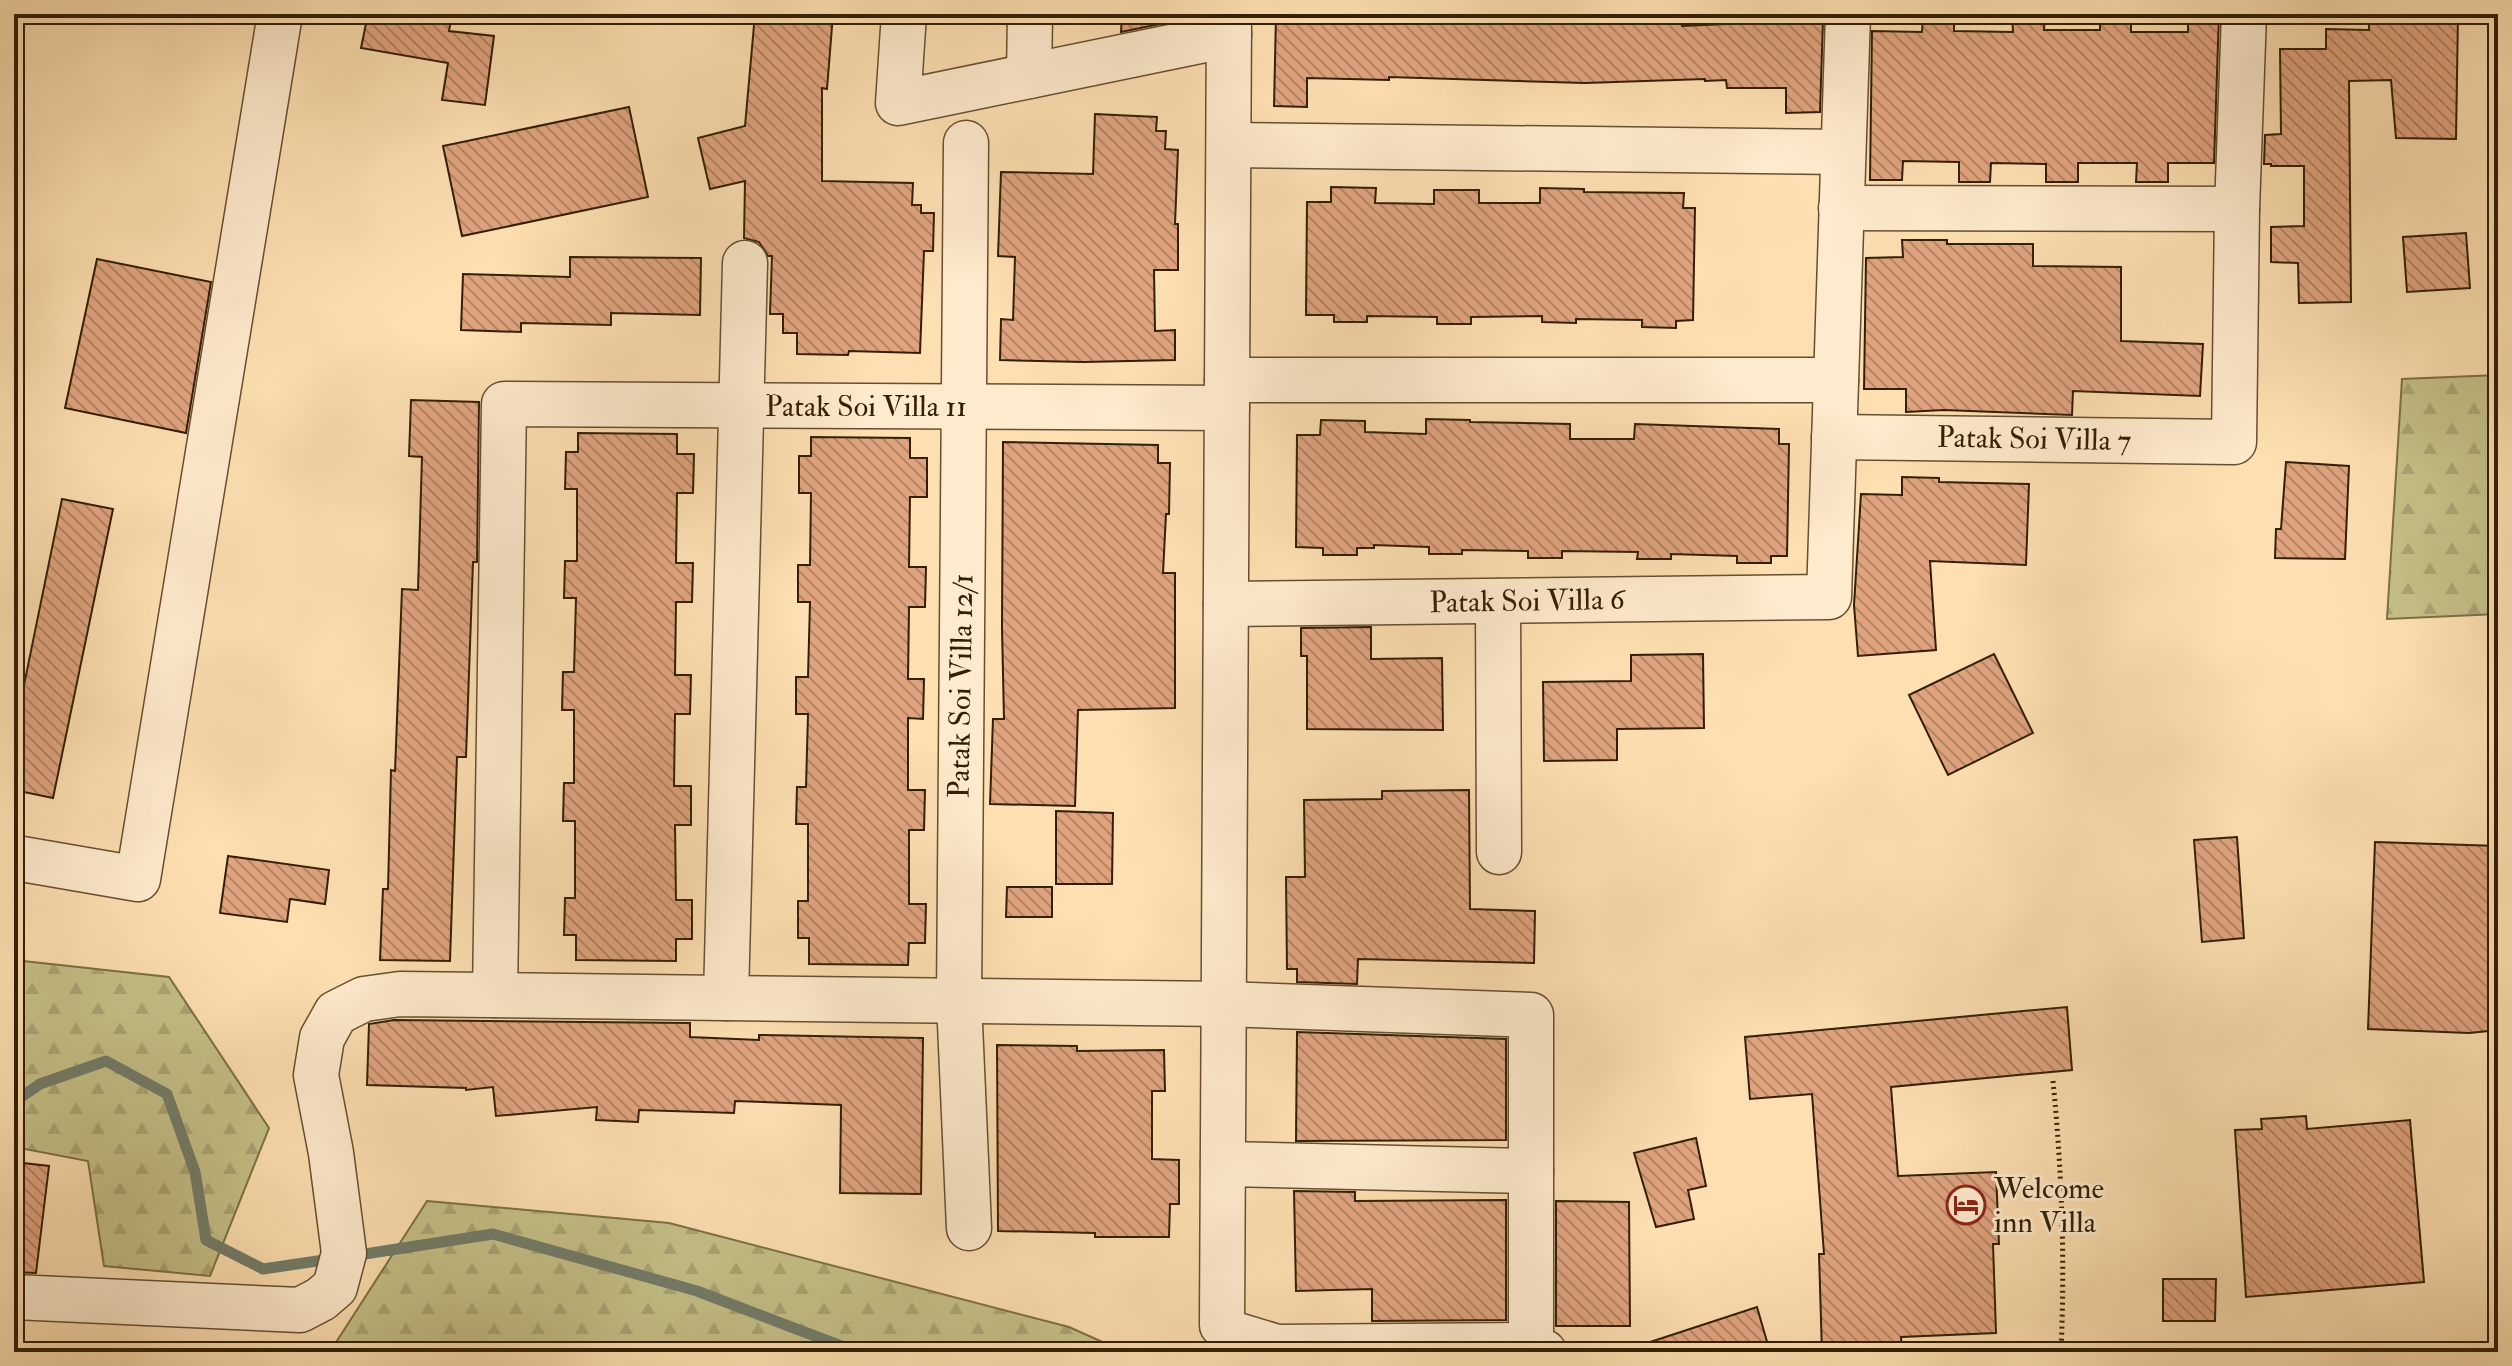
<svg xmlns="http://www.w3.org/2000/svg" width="2512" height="1366" viewBox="0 0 2512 1366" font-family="'IM FELL Double Pica',serif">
	<defs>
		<pattern id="forest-firs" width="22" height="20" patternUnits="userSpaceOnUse" patternTransform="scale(2)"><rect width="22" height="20" fill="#c5c088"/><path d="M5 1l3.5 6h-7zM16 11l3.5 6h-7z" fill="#aaa574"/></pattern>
		<pattern id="building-back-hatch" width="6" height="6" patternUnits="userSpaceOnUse" patternTransform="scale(2)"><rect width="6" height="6" fill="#dfa47f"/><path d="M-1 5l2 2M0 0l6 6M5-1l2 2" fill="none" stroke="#b58566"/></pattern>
	</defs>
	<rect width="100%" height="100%" fill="#fddfb1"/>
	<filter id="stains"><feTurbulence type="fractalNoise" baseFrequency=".0025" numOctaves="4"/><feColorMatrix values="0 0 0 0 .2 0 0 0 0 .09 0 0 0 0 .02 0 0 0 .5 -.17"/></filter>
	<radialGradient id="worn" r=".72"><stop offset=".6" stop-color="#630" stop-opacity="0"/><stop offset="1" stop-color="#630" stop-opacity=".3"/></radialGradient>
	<g fill="url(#forest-firs)" stroke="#7c7047" stroke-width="2">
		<path d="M2498 375V614L2387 619 2402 379Z"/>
		<path d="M14 960 169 977 269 1128 210 1276 104 1266 88 1161 14 1147Z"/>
		<path d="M427 1201 669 1223 1069 1327 1125 1352H14V1349L333 1347Z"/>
	</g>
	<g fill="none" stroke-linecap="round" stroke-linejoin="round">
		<g stroke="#747d6a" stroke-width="11">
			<path d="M14 1102 40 1084 106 1061 167 1094 195 1172 206 1240 263 1269 331 1259"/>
			<path d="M352 1256 493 1234 697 1291 857 1352"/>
		</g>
	</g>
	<g fill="url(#building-back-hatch)" stroke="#331f06" stroke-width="2">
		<path d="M368 14H452L449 31 494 36 485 105 442 100 448 63 361 48Z"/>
		<path d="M755 14H833L827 89 822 88V181L913 183 912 205H921V213H934L933 251H924L920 353 849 351 848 355 797 354V333H783V314H770L772 256H768L759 242 744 238 745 181 710 189 698 138 745 126Z"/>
		<path d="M1122 14H1165V23L1121 32Z"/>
		<path d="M1292 14H1682V26L1823 20 1820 112 1786 113V88H1727L1726 80 1705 81V79L1585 83 1389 77V80L1307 78V107L1274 106 1276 16H1292Z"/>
		<path d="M1923 14H1954V31L2013 32 2012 14H2045L2044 30H2100V14H2131V32H2188V14H2219L2214 163H2168V182H2136L2137 163H2078V182H2046V164L1991 163 1990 182H1959V162L1903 161 1902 180H1870L1872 31 1922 32Z"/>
		<path d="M2369 14 2458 15 2456 139 2396 138 2391 80 2349 81 2351 302 2299 303 2298 263 2271 262V227L2304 226V166H2271V164H2264L2265 135 2281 134 2280 49H2326V29L2369 30Z"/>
		<path d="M629 107 648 197 462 236 443 146Z"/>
		<path d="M1095 114 1157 117 1156 131H1166L1165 149 1178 150 1175 224H1178V270H1154L1155 331 1175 330V360L1084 362 1000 360 1001 319 1013 320 1015 257 998 256 1001 172 1093 174Z"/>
		<path d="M1331 187 1376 188 1375 203 1434 204V190H1479V203H1540V188L1584 189V192L1684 193 1683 208H1695L1693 320 1676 321V328L1642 327V320L1576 319V323L1542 322V316L1471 317V324H1437V317L1367 316V322H1334V315H1306L1307 202H1331Z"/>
		<path d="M2466 233 2470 288 2407 292 2403 237Z"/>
		<path d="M1902 240H1947V244H2033V266L2121 267V341L2203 344 2200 396 2073 391 2072 415 1944 410 1906 412V389H1864L1866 258 1903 257Z"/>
		<path d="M570 257 701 258 700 315 611 313V325L521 323V332L461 330 463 274 570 277Z"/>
		<path d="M97 259 211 282 186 433 65 408Z"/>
		<path d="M411 400 479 402 477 562H473L466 757H457L450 961 380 960 383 889H388L391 770 395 771 402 589 418 590 422 457 409 456Z"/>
		<path d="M1426 419 1470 420V422L1570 424V439H1634L1635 424 1779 429V444H1789L1787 556H1771V563H1737V556L1671 554V559H1637L1638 552 1562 551V558H1528V551L1462 550V554H1429V547L1374 545V548H1357V555H1323V548L1296 547 1297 435H1320L1321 420 1365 421V432L1426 434Z"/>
		<path d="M578 433 677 434V454H694L693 493H677L676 563H693L692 602H676L675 675H691L690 714H675L674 786H691V825H675L676 900H692V939H676V961L576 960V935H564L565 898H575V821H563L564 783H574V710H562L563 672H574L576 598H564L565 561H577V489H565L566 452H578Z"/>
		<path d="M811 437 910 438V458H927V497H910L909 567H926L925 607H909L908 679H924L923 719 908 718V790H925L924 830H909V904H926L925 943H909L908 965 809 964V938H798V901H808V824H796L797 787H806L808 714H796V677H808L810 602H798V565H810L811 493H799V456H811Z"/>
		<path d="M1003 442 1158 445V463H1170L1169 514H1166L1163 573H1175V708L1078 710 1075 806 990 804 993 719H1004L1002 628Z"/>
		<path d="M2286 462 2349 466 2345 559 2275 558 2276 529H2281Z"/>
		<path d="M1902 477 1939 478V482L2029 484 2026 565 1930 561 1936 650 1858 656 1854 605 1861 494 1902 495Z"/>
		<path d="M62 499 113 509 53 798 14 790V734Z"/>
		<path d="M1371 627V659L1442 658 1443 730 1307 729V656H1301V628Z"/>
		<path d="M1703 654 1704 728 1617 729V760L1544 761 1543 682 1631 681V655Z"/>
		<path d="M1994 654 2033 733 1948 775 1909 695Z"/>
		<path d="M1469 790 1470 909 1535 911 1534 963 1358 959 1357 984 1297 982V969H1287L1286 877H1305L1304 800 1382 799V791Z"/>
		<path d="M1056 811 1113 813 1112 884H1056Z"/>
		<path d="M2237 837 2244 938 2202 942 2194 840Z"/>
		<path d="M2375 842 2498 846V1030L2469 1033 2368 1029Z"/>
		<path d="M228 856 329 870 325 904 290 899 287 922 220 913Z"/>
		<path d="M1007 887H1052V917H1006Z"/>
		<path d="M2067 1007 2072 1070 1891 1087 1898 1176 1996 1172 1999 1244H1993L1996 1333 1901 1337 1902 1352H1822L1819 1254H1824L1812 1094 1750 1099 1745 1037Z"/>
		<path d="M394 1020 690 1023V1037L759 1040V1035L923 1038 921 1194 840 1193 841 1105 735 1101 734 1113 639 1110 638 1122 596 1120 597 1107 496 1116 493 1087 466 1090V1088L367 1085 369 1024Z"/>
		<path d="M1297 1032 1506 1039V1140L1296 1141Z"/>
		<path d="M997 1045 1077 1046V1051L1164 1050 1165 1091H1152V1159L1179 1160V1204H1170L1169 1237H1095V1233L998 1231Z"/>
		<path d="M2306 1116 2307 1129 2410 1120 2424 1282 2246 1297 2235 1130 2262 1129 2261 1119Z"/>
		<path d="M1696 1138 1706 1186 1688 1190 1694 1219 1656 1227 1634 1153Z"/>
		<path d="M14 1162 49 1166 36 1273 14 1272Z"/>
		<path d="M1294 1191 1355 1192V1201L1506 1200V1320L1372 1321V1289L1296 1291Z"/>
		<path d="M1556 1201 1629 1202 1630 1326H1556Z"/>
		<path d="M2163 1279H2216L2215 1321H2163Z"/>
		<path d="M1757 1307 1770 1352H1639L1638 1346Z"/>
	</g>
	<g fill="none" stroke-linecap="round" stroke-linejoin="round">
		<defs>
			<g id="minor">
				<path d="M904 14 898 103 1229 35"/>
				<path d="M1229 14 1222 1325 1234 1334 1277 1347 1531 1345"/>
				<path d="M1029 76 1030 14"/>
				<path d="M966 143 959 1001 969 1228"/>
				<path d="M1229 145 1843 152"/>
				<path d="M1841 208 2237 209"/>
				<path d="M1227 380H1836"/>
				<path d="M1834 437 2234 442 2237 209 2244 14"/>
				<path d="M1498 601 1499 852"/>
				<path d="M1226 604 1829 597 1848 14"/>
				<path d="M22 859 138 879 280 14"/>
				<path d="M495 995 504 404 1227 408"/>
				<path d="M726 998 745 263"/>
				<path d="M1223 1164 1531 1171"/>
				<path d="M14 1297 300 1310 321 1299 335 1287 344 1253 331 1153 316 1075 322 1038 336 1013 364 999 400 994 1224 1004 1531 1015V1345L1544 1352"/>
			</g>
		</defs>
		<use href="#minor" stroke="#664f31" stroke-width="47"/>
		<path stroke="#331f06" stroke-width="5" stroke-dasharray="2 4" stroke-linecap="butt" d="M2053 1081C2062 1171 2065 1261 2061 1352"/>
		<use href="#minor" stroke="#feeacc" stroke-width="44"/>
	</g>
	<defs>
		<symbol id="hotel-ring" viewBox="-11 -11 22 22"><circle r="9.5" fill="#feeacc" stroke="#8f2418" stroke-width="1.5"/><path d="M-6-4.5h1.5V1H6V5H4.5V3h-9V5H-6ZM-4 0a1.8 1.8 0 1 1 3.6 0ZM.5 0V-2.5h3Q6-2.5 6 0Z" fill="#8f2418"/></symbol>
	</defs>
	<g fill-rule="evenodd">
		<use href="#hotel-ring" x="1944" y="1183" width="44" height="44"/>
	</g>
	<g text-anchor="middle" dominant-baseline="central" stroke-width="6" stroke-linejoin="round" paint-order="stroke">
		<g font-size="30" fill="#331f06" stroke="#feeacc">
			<text x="866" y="406">Patak Soi Villa 11</text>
			<text transform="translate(2034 439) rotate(1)">Patak Soi Villa 7</text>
			<text transform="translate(1527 601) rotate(-1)">Patak Soi Villa 6</text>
			<text transform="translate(961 686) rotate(-89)">Patak Soi Villa 12/1</text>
		</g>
		<g font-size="30" fill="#331f06" stroke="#feeacc" text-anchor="start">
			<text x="1994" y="1188">Welcome<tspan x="1994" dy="34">inn Villa</tspan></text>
		</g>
	</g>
	<rect width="2512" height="1366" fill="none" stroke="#fddfb1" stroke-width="48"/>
	<rect x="16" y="16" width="2480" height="1334" fill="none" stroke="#331f06" stroke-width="4"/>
	<rect x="24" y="24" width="2464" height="1318" fill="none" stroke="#331f06" stroke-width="2"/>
	<rect width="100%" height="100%" filter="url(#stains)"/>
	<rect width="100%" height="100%" fill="url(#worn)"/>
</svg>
